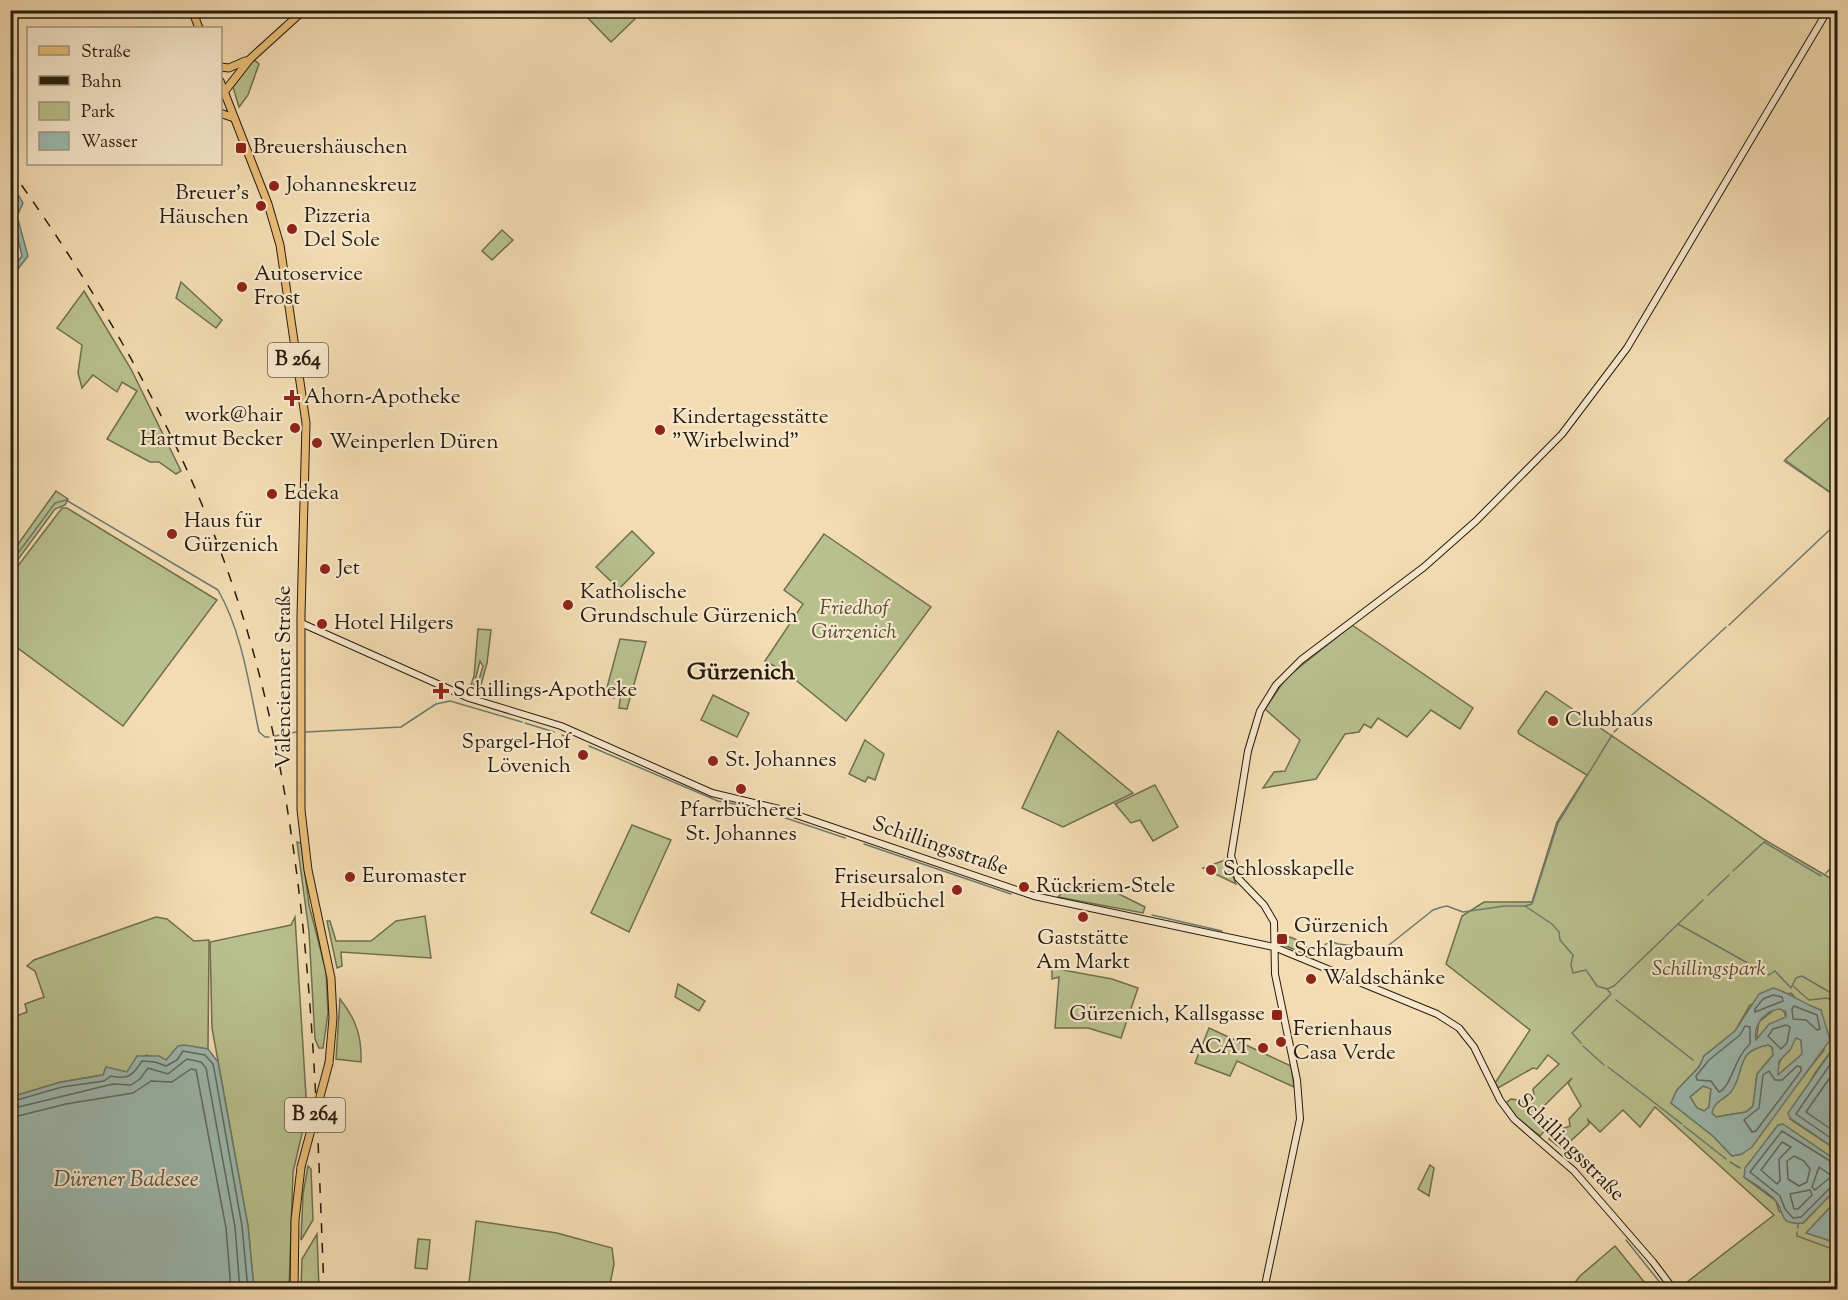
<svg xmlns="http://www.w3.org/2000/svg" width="1848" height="1300" viewBox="0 0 1848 1300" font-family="'Sorts Mill Goudy',serif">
	<rect width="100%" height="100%" fill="#f3dcb2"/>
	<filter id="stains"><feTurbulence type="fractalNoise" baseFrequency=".00333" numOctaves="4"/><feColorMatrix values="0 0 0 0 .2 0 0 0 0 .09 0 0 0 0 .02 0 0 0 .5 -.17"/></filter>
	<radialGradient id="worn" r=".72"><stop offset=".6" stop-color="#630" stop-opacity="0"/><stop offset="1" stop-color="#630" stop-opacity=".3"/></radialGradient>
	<g fill="#b8c18e" stroke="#706e4e" stroke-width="1.5" fill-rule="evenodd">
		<path d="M589 11H627L635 19 611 42 585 15Z"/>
		<path d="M253 59 259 64 248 95 239 107 233 87Z"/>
		<path d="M502 230 513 240 492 260 482 251Z"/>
		<path d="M181 282 222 320 216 328 176 298Z"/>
		<path d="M84 291 131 369 181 471 176 474 159 462H150L107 439 137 391 122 382 117 392 93 375 82 388 78 373 82 345 57 328Z"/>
		<path d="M1837 410V497L1785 460Z"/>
		<path d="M56 491 68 499 65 505 55 509 11 569V554Z"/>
		<path d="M62 508H67L217 600 123 726 11 643V575Z"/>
		<path d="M632 531 654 553 619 589 596 567Z"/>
		<path d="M824 534 931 607 846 721 787 673 765 661 803 604 784 590Z"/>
		<path d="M1352 625 1473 708 1460 729 1431 710 1407 737 1378 718 1371 728 1364 724 1359 732 1345 734 1316 779 1263 788 1274 772 1285 771 1300 740 1265 709 1286 678Z"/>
		<path d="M478 629 491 630 487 663 479 692 476 690 483 666 480 661 473 689 470 688 474 676Z"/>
		<path d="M620 639 646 642 627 709 619 708 621 693 615 692 614 698 605 695Z"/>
		<path d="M1546 691 1765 840 1837 882V1043L1815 1073 1790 1119 1837 1150V1161L1784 1125 1744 1177 1776 1201 1779 1211 1803 1223 1837 1188V1200L1807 1233 1837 1243V1289H1678L1774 1215 1655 1107 1640 1127 1623 1110 1600 1132 1588 1120 1589 1124 1562 1149 1549 1139 1559 1126 1565 1128 1570 1126 1569 1119 1581 1106 1568 1083 1572 1078 1539 1111V1115L1549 1126 1540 1136 1518 1119 1506 1103 1511 1099 1527 1101 1534 1094 1533 1089 1559 1064 1548 1055 1537 1069 1533 1068 1498 1088 1495 1083 1530 1030 1446 964 1462 916 1484 902H1532L1557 822 1587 775 1519 734 1518 731ZM1791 993 1798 1001 1821 1010 1824 1050 1742 1154 1732 1156 1713 1136 1671 1103 1677 1090 1699 1067 1704 1056 1735 1031 1750 1005Z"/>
		<path d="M713 695 749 713 737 737 701 720Z"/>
		<path d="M1058 731 1133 793 1063 827 1022 808Z"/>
		<path d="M865 740 884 754 875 780 868 777 865 782 849 774Z"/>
		<path d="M1155 785 1178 827 1153 841 1140 820 1131 823 1115 804Z"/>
		<path d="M632 825 671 840 629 932 591 913Z"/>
		<path d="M297 842 301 843 309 905 326 971 328 1013 323 1048H319L315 1039 309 932Z"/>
		<path d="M1227 861 1236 884 1203 868 1225 860Z"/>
		<path d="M1077 886 1115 892 1145 907 1143 913 1058 897 1068 887Z"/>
		<path d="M425 916 431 958 341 952 342 966 337 968 327 921H330L336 941H371L396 921Z"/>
		<path d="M156 917 167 919 194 941 209 940 208 1049 179 1046 166 1060 146 1055 127 1072 106 1068 103 1075 61 1082 11 1097V1018L27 1012 25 1004 44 997 35 971 27 966 34 960Z"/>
		<path d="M295 917 307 1112 293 1172 289 1289H254L248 1226 212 1028 210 942 291 925Z"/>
		<path d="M1283 936C1294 936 1311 947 1313 958L1284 945Z"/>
		<path d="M1052 968 1112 979 1138 988 1121 1038 1088 1028H1055L1059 977 1052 979Z"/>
		<path d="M678 984 705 1001 699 1011 675 997Z"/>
		<path d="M340 999C356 1019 362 1037 361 1062L336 1059Z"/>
		<path d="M1775 1009H1783L1786 1017 1767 1027 1756 1040 1759 1022Z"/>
		<path d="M1209 1028 1291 1066 1294 1087 1237 1061 1230 1076 1195 1063Z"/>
		<path d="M1796 1037 1801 1040 1802 1054 1778 1075C1774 1063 1790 1049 1796 1037Z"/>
		<path d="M1768 1045 1772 1047 1773 1055 1757 1074 1753 1106 1746 1112 1716 1117 1712 1113C1714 1101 1724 1100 1730 1092 1746 1072 1734 1051 1768 1045Z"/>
		<path d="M1703 1086 1711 1088 1709 1107 1704 1111 1697 1108 1690 1097Z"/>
		<path d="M1430 1165 1434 1168 1429 1196 1418 1189Z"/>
		<path d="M308 1166 311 1169 313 1220 301 1240 303 1194Z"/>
		<path d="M476 1221 557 1233 612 1248 614 1264 609 1289H560L469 1283Z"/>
		<path d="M317 1234 319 1289H301L302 1259Z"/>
		<path d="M418 1239 430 1240 427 1269 415 1268Z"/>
		<path d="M1615 1246 1650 1289H1570L1580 1276Z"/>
	</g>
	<g fill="#9cbab1" stroke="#6d7a6f" stroke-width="1.5" fill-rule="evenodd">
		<path d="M19 196 23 203 17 216 28 256 11 278V270L22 256 12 213Z"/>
		<path d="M1773 988C1791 993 1803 1004 1821 1010L1830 1040 1752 1147 1742 1154 1732 1156 1713 1136 1671 1103 1677 1090 1699 1067 1704 1056 1735 1031 1759 994ZM1780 1009 1786 1012V1017L1769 1024 1756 1040C1753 1025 1765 1010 1780 1009ZM1796 1038 1801 1040 1802 1054 1778 1075 1779 1061 1790 1050ZM1768 1045 1772 1047 1773 1055 1757 1074 1753 1106 1746 1112 1716 1117 1712 1113C1714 1101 1724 1100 1731 1092 1746 1072 1734 1051 1768 1045ZM1703 1086 1711 1089 1709 1107 1704 1111 1697 1108 1690 1097Z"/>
		<path d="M1837 1043V1150L1790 1118 1788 1113Z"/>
		<path d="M185 1045 208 1049 218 1062 248 1226 254 1289H11V1097L61 1082 103 1075 106 1067 127 1072 137 1056H159L166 1060 178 1046Z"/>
		<path d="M1783 1124 1837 1161V1188L1803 1223C1776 1225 1787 1213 1775 1200 1767 1191 1754 1184 1744 1177L1745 1168 1778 1125Z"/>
		<path d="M1837 1200V1243L1806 1233Z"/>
	</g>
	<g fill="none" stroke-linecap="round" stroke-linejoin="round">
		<g stroke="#626a5f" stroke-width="1.5">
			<path d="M1773 995 1782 997 1783 1001 1755 1012V1009L1763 999Z"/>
			<path d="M1794 1006 1817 1015 1820 1029 1817 1030 1806 1020 1793 1019 1792 1009Z"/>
			<path d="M1786 1025 1790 1027 1787 1043 1781 1049 1768 1036 1773 1029Z"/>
			<path d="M1745 1026 1750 1027V1044C1734 1058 1732 1086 1719 1092L1711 1081 1697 1080 1696 1076 1709 1060 1740 1035Z"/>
			<path d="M1838 1053 1796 1114 1838 1143"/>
			<path d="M1797 1066 1801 1067V1071L1756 1131 1752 1132 1744 1120 1759 1108 1763 1075 1769 1071 1775 1080H1782Z"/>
			<path d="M1838 1066 1806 1112 1838 1134"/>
			<path d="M10 1102 62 1087 104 1081 111 1076C129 1080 133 1075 142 1061L155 1062 166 1066 177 1060 183 1051 205 1055 213 1064 215 1074 242 1226 248 1290"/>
			<path d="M10 1109 113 1084 131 1085 140 1079 148 1068 168 1074 187 1059 201 1062 206 1068 235 1227 240 1290"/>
			<path d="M10 1118 66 1104 133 1093 151 1081 172 1082 191 1069 196 1070 226 1228 231 1290"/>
			<path d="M1782 1142 1791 1147 1779 1159 1780 1181 1777 1184 1761 1170Z"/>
			<path d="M1794 1156 1804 1161 1810 1169 1807 1182 1799 1186 1788 1179 1787 1161Z"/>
			<path d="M1838 1166 1782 1131 1750 1172 1780 1196 1785 1209 1793 1218 1801 1217 1831 1187 1838 1185"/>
			<path d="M1819 1167 1832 1176 1815 1190 1812 1187Z"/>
			<path d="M1810 1190 1812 1195 1798 1209H1794L1790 1194Z"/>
		</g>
		<g stroke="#6d7a6f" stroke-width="1.5">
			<path d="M1784 461 1838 498"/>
			<path d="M10 564 55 503 66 500 218 590C242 632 249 685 259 732L265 737H269"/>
			<path d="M1729 625 1838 522"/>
			<path d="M525 723 554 732"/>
			<path d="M306 732 401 727 436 704 450 701 522 722"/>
			<path d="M1614 732 1726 627"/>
			<path d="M562 735 572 739"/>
			<path d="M275 736 296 732"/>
			<path d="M589 746 718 801 756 808 845 838"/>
			<path d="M1587 776 1612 735"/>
			<path d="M864 844 1011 894"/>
			<path d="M1733 871 1764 842 1821 876"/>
			<path d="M1826 873 1838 861"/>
			<path d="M1708 895 1729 875"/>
			<path d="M1525 906 1532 904 1558 823 1583 782"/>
			<path d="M1152 915 1222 931"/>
			<path d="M1678 924 1703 900"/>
			<path d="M1316 952 1330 941 1338 944 1384 949 1433 910 1442 907 1447 906 1463 912 1504 906H1525L1552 924 1559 932 1560 940 1573 955 1571 965 1573 973 1586 970 1597 986 1607 989 1614 986 1678 924 1769 975 1775 971 1791 988 1796 978 1802 976 1838 997"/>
			<path d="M1793 986 1809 1000 1827 998 1835 1002"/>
			<path d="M1836 998 1838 1011"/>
			<path d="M1616 1000 1693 1060"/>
			<path d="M1581 1043 1572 1033 1611 994 1607 989"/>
			<path d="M1583 1046 1604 1065"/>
			<path d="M1608 1067 1682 1124"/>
			<path d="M1684 1126 1726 1159"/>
			<path d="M1730 1162 1740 1168"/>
			<path d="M1798 1228V1224"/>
			<path d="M1797 1232V1236L1838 1251"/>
			<path d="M1626 1240 1666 1290"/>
		</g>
		<defs>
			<g id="secondary">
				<path d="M301 623 469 698 561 726 712 793 779 809 1034 896 1274 947 1437 1014 1459 1028 1474 1047 1500 1100 1514 1119 1574 1171 1653 1262 1674 1290"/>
				<path d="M1264 1290 1300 1119 1297 1080 1275 974 1274 922 1264 905 1238 878 1231 856 1248 751 1260 711 1276 685 1301 660 1424 567 1476 521 1562 434 1627 348 1828 10"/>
			</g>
			<g id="primary">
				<path d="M192 10 199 28"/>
				<path d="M220 67 229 68 245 61"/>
				<path d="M220 81 268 204 280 245 306 423 301 616V810L308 870 331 978 333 1018 329 1063"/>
				<path d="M225 91 250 59 304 10"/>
				<path d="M220 113 234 118"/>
				<path d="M294 1290 295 1220 301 1167"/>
			</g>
		</defs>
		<use href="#secondary" stroke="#271b0d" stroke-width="8"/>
		<use href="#primary" stroke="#271b0d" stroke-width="9"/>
		<use href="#secondary" stroke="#f7e8cd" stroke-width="6"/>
		<use href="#primary" stroke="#eabe79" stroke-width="7"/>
		<path stroke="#271b0d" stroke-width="1.5" stroke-dasharray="10 10" stroke-linecap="butt" d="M10 169C108 305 193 456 243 617 310 834 315 1064 324 1290"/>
		<defs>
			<path id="primary-bridge" d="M301 1167 329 1063"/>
		</defs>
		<use href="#primary-bridge" stroke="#271b0d" stroke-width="9" stroke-linecap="butt"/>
		<use href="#primary-bridge" stroke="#eabe79" stroke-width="7"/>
	</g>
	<g fill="#8f2418" stroke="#f7e8cd" stroke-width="2">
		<rect x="235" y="142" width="12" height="12" rx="3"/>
		<circle cx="274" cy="186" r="6"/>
		<circle cx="261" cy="206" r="6"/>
		<circle cx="292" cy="229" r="6"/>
		<circle cx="242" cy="287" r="6"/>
		<path d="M289 389h6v6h6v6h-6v6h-6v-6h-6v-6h6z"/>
		<circle cx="295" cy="428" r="6"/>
		<circle cx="660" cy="430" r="6"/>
		<circle cx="317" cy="443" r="6"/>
		<circle cx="272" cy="494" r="6"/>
		<circle cx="172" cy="534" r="6"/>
		<circle cx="325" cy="569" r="6"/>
		<circle cx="568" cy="605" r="6"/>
		<circle cx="322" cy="624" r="6"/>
		<path d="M438 682h6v6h6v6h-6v6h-6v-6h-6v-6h6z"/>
		<circle cx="1553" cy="721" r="6"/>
		<circle cx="583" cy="755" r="6"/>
		<circle cx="713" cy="761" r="6"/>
		<circle cx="741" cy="789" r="6"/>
		<circle cx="1211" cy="870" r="6"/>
		<circle cx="350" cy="877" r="6"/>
		<circle cx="1024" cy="887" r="6"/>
		<circle cx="957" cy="890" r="6"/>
		<circle cx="1083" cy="917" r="6"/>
		<rect x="1276" y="933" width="12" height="12" rx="3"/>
		<circle cx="1311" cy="979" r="6"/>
		<rect x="1271" y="1009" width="12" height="12" rx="3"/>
		<circle cx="1281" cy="1042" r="6"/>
		<circle cx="1263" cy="1048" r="6"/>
	</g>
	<g text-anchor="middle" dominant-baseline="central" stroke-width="4.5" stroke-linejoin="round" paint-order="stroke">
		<g fill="#f7e8cd" stroke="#655847" stroke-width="1.5">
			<rect x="268" y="343" width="60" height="34" rx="4.5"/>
			<rect x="285" y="1098" width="60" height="34" rx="4.5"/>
		</g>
		<g font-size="20" font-weight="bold" fill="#271b0d">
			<text x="298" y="360">B 264</text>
			<text x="315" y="1115">B 264</text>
		</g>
		<g font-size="21" fill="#271b0d" stroke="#f7e8cd" text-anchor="start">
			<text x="253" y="148">Breuershäuschen</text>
			<text x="286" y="186">Johanneskreuz</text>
			<text x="249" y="194" text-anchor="end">Breuer's<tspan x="249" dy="24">Häuschen</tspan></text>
			<text x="304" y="217">Pizzeria<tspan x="304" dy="24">Del Sole</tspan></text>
			<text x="254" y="275">Autoservice<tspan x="254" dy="24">Frost</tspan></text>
			<text x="304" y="398">Ahorn-Apotheke</text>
			<text x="283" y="416" text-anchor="end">work@hair<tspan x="283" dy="24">Hartmut Becker</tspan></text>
			<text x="672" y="418">Kindertagesstätte<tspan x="672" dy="24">"Wirbelwind"</tspan></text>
			<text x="329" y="443">Weinperlen Düren</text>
			<text x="284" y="494">Edeka</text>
			<text x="184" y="522">Haus für<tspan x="184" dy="24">Gürzenich</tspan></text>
			<text x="337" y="569">Jet</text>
			<text x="580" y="593">Katholische<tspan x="580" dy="24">Grundschule Gürzenich</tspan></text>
			<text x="334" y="624">Hotel Hilgers</text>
			<text x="453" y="691">Schillings-Apotheke</text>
			<text x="1565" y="721">Clubhaus</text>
			<text x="571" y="743" text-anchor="end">Spargel-Hof<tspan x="571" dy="24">Lövenich</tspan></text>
			<text x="725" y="761">St. Johannes</text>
			<text x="741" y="811" text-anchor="middle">Pfarrbücherei<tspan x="741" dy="24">St. Johannes</tspan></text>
			<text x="1223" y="870">Schlosskapelle</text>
			<text x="362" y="877">Euromaster</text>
			<text x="945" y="878" text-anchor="end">Friseursalon<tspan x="945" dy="24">Heidbüchel</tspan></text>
			<text x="1036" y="887">Rückriem-Stele</text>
			<text x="1294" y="927">Gürzenich<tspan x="1294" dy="24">Schlagbaum</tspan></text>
			<text x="1083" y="939" text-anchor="middle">Gaststätte<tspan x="1083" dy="24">Am Markt</tspan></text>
			<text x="1323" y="979">Waldschänke</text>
			<text x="1265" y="1015" text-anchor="end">Gürzenich, Kallsgasse</text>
			<text x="1293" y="1030">Ferienhaus<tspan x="1293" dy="24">Casa Verde</tspan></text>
			<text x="1251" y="1048" text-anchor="end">ACAT</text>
		</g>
		<g font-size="21" font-style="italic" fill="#524d34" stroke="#f7e8cd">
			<text x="854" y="609">Friedhof<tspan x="854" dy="24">Gürzenich</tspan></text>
			<text x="1709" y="970">Schillingspark</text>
		</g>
		<g font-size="21" fill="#271b0d" stroke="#f7e8cd">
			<text transform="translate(285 677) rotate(-90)">Valencienner Straße</text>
			<text transform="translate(940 847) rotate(19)">Schillingsstraße</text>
			<text transform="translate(1570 1148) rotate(45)">Schillingsstraße</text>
		</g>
		<g font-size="22" font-style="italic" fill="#505346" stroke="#f7e8cd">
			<text x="126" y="1181">Dürener Badesee</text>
		</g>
		<g font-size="24" font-weight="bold" fill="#271b0d" stroke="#f7e8cd">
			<text x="741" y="673">Gürzenich</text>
		</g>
	</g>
	<rect width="1848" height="1300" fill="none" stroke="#f3dcb2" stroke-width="36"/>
	<rect x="12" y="12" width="1824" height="1276" fill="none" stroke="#271b0d" stroke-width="3"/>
	<rect x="18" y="18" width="1812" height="1264" fill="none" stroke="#271b0d" stroke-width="1.5"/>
	<rect x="27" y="27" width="195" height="138" fill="#f7e8cd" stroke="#a49680" stroke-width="1.5"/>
	<rect x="39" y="46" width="30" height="9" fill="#eabe79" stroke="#a49680" stroke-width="1.5"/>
	<text x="81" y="57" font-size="18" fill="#271b0d">Straße</text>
	<rect x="39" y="76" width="30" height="9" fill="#271b0d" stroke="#a49680" stroke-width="1.5"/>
	<text x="81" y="87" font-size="18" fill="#271b0d">Bahn</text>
	<rect x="39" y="102" width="30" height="18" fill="#b8c18e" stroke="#a49680" stroke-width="1.5"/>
	<text x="81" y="117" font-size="18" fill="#271b0d">Park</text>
	<rect x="39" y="132" width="30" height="18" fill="#9cbab1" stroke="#a49680" stroke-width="1.5"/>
	<text x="81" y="147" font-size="18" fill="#271b0d">Wasser</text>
	<rect width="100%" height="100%" filter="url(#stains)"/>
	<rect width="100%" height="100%" fill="url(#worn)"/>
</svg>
